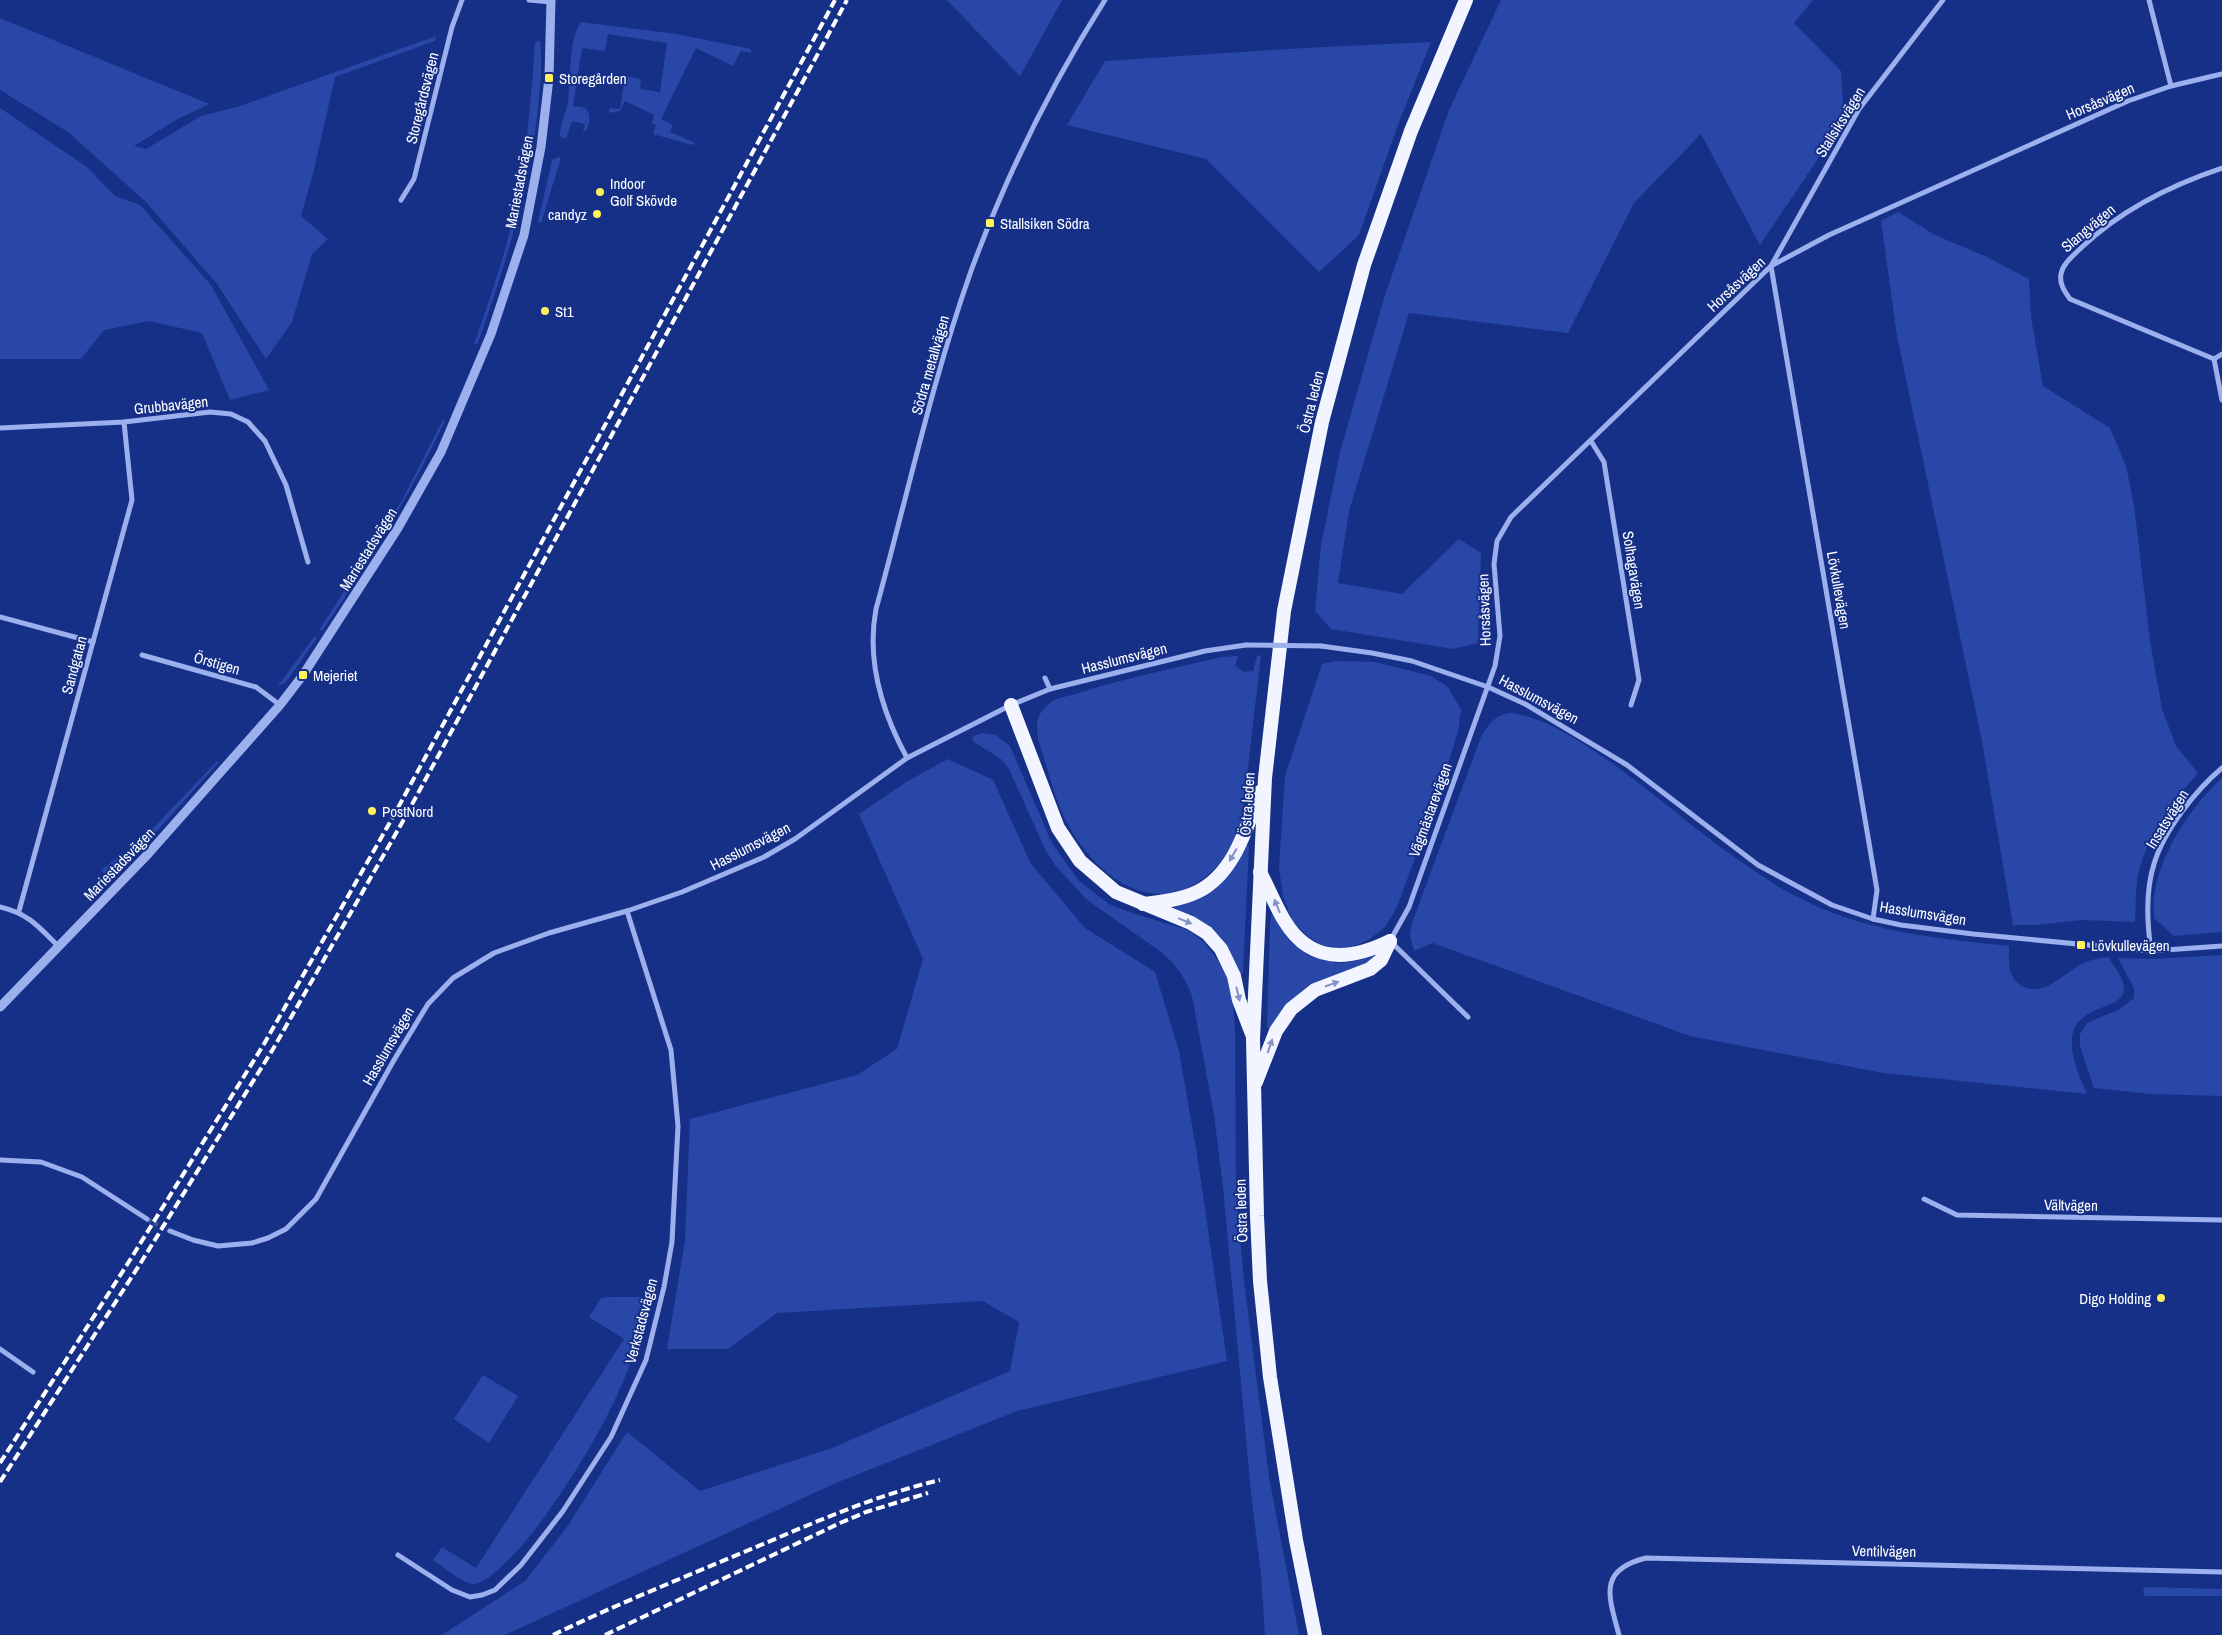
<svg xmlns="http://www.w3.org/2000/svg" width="2222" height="1635" viewBox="0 0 2222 1635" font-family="'Archivo Narrow',sans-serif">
	<rect width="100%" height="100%" fill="#163088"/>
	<g fill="#2847a7">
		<path d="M947 0H1062L1020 76Z"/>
		<path d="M1501 0H1813L1794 23 1841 71 1844 120 1760 245 1701 134 1634 203 1568 333 1409 313 1349 511 1338 583 1402 594 1459 539 1481 553 1478 643 1453 649 1331 629 1315 611 1321 545 1340 452 1384 298 1449 110Z"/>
		<path d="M0 18 209 104 176 120 134 146 146 149 201 116 240 106 436 36 435 41 335 77 314 170 301 216 328 239 312 254 292 322 266 359 217 284 146 202 68 132 0 90Z"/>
		<path d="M581 22 676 34 751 49V53L741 51 733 66 696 48 661 119 673 125 670 132 695 143 692 145 653 134 656 125 652 123 654 115 625 101 620 111 609 113 610 108 620 109 625 76 641 79 640 89 660 92 667 43 608 34 605 51 582 48 573 106C576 106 582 107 585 108 593 114 589 129 583 133L585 124 572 121 566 139 560 136C560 124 566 114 568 102 571 80 568 40 581 22Z"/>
		<path d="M540 40C543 63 540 86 538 109 529 190 505 266 478 343L474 344C487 307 500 270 510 231 525 169 531 106 535 43Z"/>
		<path d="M1431 42 1398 125 1359 235 1319 272 1206 159 1067 125 1105 61 1304 48Z"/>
		<path d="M0 108 87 167 115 196 140 205 211 285 269 390 230 400 202 333 149 321 104 330 81 359H0Z"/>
		<path d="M558 157 561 158 541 223 538 222 552 160Z"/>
		<path d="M1898 212 1935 235 1987 257 2029 279 2031 317 2043 386 2110 428 2126 466 2134 505 2150 641 2162 709 2176 746 2198 773C2173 802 2149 833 2139 871 2135 887 2136 905 2135 922L2082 920 2036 925H2013L1982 741 1897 336 1881 221Z"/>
		<path d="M443 420 445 421C410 494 369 564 322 631L320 629 401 502Z"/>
		<path d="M315 636 317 638 286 682 277 687Z"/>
		<path d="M1261 655 1242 820C1231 850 1219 872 1190 887 1144 910 1098 873 1074 835 1060 814 1052 786 1045 761 1042 751 1037 739 1037 728 1036 718 1042 709 1050 703 1057 697 1070 696 1079 693 1126 678 1174 668 1222 657L1238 656 1235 666 1244 672 1253 671 1257 656Z"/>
		<path d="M1336 661 1375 662 1431 676 1448 687 1461 710 1458 732 1438 795 1397 907 1385 927 1370 939 1353 947 1337 948 1321 945 1307 936 1292 920 1283 896 1279 867 1285 776 1322 664Z"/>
		<path d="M1510 713C1565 717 1656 798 1701 832 1726 852 1752 870 1779 887 1854 931 1925 937 2009 946 2009 962 2007 979 2024 987 2047 997 2066 970 2086 962 2093 959 2102 958 2109 957 2113 967 2124 977 2124 988 2126 1011 2075 1003 2072 1038 2070 1056 2080 1078 2087 1094L1883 1073 1690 1036 1433 943 1414 951 1410 936 1412 923 1481 737C1489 724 1494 716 1510 713Z"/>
		<path d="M982 733 996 735 1010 746 1052 843 1079 881 1109 904 1132 913 1188 930 1204 942 1219 962 1228 980 1233 1004 1235 1030 1236 1192 1244 1281 1269 1477 1299 1635H1265L1261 1574 1251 1493 1223 1187 1214 1115 1192 996 1185 980 1174 964 1161 952 1086 899 1054 864 1044 847 1009 769 1001 759 974 742 972 737Z"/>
		<path d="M948 759 993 780 1031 864 1085 928 1155 972 1179 1051 1197 1154 1227 1361 1017 1411 836 1483 505 1635H442L525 1581 567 1527 627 1432 700 1491 832 1448 1010 1371 1019 1322 983 1301 777 1313 728 1349H667L685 1241 690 1119 857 1075 897 1049 923 959 859 814 908 781Z"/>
		<path d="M217 761 219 762 147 842 105 874 101 870 139 843Z"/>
		<path d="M2222 778V932L2174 936 2154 918C2154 909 2153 899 2155 891 2163 848 2191 807 2222 778Z"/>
		<path d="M1247 845 1249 846 1243 973 1240 974C1226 939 1209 922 1174 908Z"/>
		<path d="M1272 913 1289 940 1309 956 1336 963 1350 962 1377 955 1371 962 1304 989 1284 1007 1269 1029 1267 1027 1270 924Z"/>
		<path d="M2222 955V1096L2151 1094 2094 1088 2080 1046V1034L2087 1023 2120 1009 2134 998V988L2118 958 2154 959Z"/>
		<path d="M612 1297H640L646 1300C647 1317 641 1332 636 1348 619 1398 594 1443 565 1487 546 1515 528 1542 503 1565 495 1572 486 1582 475 1584 466 1586 442 1566 433 1560L442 1547 476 1568 624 1339 589 1317 601 1298Z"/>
		<path d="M483 1375 518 1396 489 1443 454 1419Z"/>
		<path d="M2145 1587 2222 1589V1596H2145L2143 1590Z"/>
	</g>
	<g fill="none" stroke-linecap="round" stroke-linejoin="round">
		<path stroke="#394f9a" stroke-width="5" stroke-dasharray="5 2.5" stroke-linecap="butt" d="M147 1219 170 1231"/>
		<g stroke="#9db0ee" stroke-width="5">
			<path d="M529 0 551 2"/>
			<path d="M2149 0 2171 86"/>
			<path d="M401 200 414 179 452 27 462 0"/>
			<path d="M2214 359 2070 299C2065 292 2059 284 2061 274 2063 263 2074 255 2082 247 2121 210 2171 185 2222 168"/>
			<path d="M2214 359 2222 400"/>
			<path d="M2214 359 2222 354"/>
			<path d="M0 428 124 422 210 412 231 414 248 422 265 441 286 485 308 562"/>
			<path d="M1591 441 1604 462 1639 680 1631 705"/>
			<path d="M0 617 93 642"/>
			<path d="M1321 646 1372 653 1412 661 1488 687 1525 704 1627 765 1758 865 1832 905 1873 919 1901 925 1973 934 2151 951 2222 946"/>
			<path d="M142 655 256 687 280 705"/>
			<path d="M1045 678 1050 689"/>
			<path d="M907 758C882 712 866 662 876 609 907 497 932 381 971 271 1006 176 1051 85 1105 0"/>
			<path d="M0 907C29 914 38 926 59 947"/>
			<path d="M19 911 132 500 124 422"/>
			<path d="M1873 919 1877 890 1771 266 1859 109 1943 0"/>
			<path d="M2151 951C2147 923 2145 892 2154 864 2164 830 2196 790 2222 768"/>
			<path d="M1468 1017 1390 941 1409 907 1495 666 1500 636 1494 564 1497 541 1511 517 1771 266 1829 235 2128 101 2171 86 2222 74"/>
			<path d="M0 1160 41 1162 82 1177 147 1219"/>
			<path d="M1924 1199 1957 1215 2222 1220"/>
			<path d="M170 1231 193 1240 218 1246 252 1243 268 1238 286 1229 316 1199 394 1060 428 1004 453 978 494 953 549 933 627 911 682 892 764 857 795 839 907 758 1011 705 1050 689 1205 651 1246 645"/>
			<path d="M0 1349 33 1372"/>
			<path d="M398 1555 452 1590 470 1597 482 1595 495 1590 521 1565 563 1511 611 1437 646 1360 664 1287 672 1242 678 1126 671 1050 627 911"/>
			<path d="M1619 1635C1609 1597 1597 1570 1646 1558L2222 1572"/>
		</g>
		<path stroke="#9db0ee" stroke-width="9" d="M0 1007 148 854 280 705 303 675 398 528 441 452 491 334 524 235 541 147 549 78 551 0"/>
		<g stroke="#f2f4ff" stroke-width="14">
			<path d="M1011 705 1058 828 1080 861 1116 892 1191 923 1207 933 1221 949 1234 976 1239 1000 1252 1034"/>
			<path d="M1260 872C1268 887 1275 905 1284 920 1310 964 1349 961 1390 941"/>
			<path d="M1143 904C1161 902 1180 900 1197 892 1234 874 1246 829 1260 792"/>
			<path d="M1256 1082 1276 1031 1291 1009 1315 990 1370 969 1381 960 1390 941"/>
			<path d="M1315 1635 1296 1540 1270 1377 1260 1281 1257 1216 1253 1039 1265 778 1284 611 1322 422 1364 265 1411 131 1466 0"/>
		</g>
		<g stroke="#fff" stroke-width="4" stroke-dasharray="9 4" stroke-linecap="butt">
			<path d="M0 1463 130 1260 264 1044 393 817 835 0"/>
			<path d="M0 1482 140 1264 273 1049 403 821 847 0"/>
			<path d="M553 1635C615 1605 680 1579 744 1552 809 1525 872 1496 940 1480"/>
			<path d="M605 1635 840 1523 866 1512 928 1493"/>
		</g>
		<path stroke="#9db0ee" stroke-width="5" d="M1246 645 1321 646"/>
	</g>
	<defs><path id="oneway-solid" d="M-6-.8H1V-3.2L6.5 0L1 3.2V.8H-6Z" transform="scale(1.25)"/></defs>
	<g fill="#8492c4">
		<use href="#oneway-solid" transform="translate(1233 855) rotate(120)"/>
		<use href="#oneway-solid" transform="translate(1277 906) rotate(-113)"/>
		<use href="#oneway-solid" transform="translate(1185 921) rotate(22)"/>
		<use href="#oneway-solid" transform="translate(1332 984) rotate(-19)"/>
		<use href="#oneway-solid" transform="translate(1238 994) rotate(76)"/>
		<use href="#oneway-solid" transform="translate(1270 1046) rotate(-71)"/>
	</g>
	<g fill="#fff25a" stroke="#163088" stroke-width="2">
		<rect x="544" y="73" width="10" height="10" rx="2.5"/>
		<circle cx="600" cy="192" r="5"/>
		<circle cx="597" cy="214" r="5"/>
		<rect x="985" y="218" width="10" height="10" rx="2.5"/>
		<circle cx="545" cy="311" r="5"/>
		<rect x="298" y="670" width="10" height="10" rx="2.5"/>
		<circle cx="372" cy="811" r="5"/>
		<rect x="2076" y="940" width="10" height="10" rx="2.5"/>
		<circle cx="2161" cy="1298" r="5"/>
	</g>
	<g text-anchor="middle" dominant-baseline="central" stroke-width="4" stroke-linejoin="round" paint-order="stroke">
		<g font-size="15" fill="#fff" stroke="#163088" text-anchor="start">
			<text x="559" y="78">Storegården</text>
			<text x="610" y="183">Indoor<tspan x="610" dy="17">Golf Skövde</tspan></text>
			<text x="587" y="214" text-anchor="end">candyz</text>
			<text x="1000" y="223">Stallsiken Södra</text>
			<text x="555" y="311">St1</text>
			<text x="313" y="675">Mejeriet</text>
			<text x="382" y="811">PostNord</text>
			<text x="2091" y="945">Lövkullevägen</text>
			<text x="2151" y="1298" text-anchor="end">Digo Holding</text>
		</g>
		<g font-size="15" fill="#fff" stroke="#163088">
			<text transform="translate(422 98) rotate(-76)">Storegårdsvägen</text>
			<text transform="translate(2100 101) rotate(-23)">Horsåsvägen</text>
			<text transform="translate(1840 122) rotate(-58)">Stallsiksvägen</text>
			<text transform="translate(519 182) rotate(-79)">Mariestadsvägen</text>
			<text transform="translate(2088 228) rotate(-40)">Slangvägen</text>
			<text transform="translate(1736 284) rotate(-43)">Horsåsvägen</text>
			<text transform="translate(930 365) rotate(-74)">Södra metallvägen</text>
			<text transform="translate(1311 402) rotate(-76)">Östra leden</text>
			<text transform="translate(171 405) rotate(-6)">Grubbavägen</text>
			<text transform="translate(368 549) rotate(-58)">Mariestadsvägen</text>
			<text transform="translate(1634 570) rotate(81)">Solhagavägen</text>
			<text transform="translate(1839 590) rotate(80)">Lövkullevägen</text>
			<text transform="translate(1484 610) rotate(-92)">Horsåsvägen</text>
			<text transform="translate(1124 658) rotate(-14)">Hasslumsvägen</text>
			<text transform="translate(217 663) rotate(16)">Örstigen</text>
			<text transform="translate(74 665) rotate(-75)">Sandgatan</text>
			<text transform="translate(1539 699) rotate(28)">Hasslumsvägen</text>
			<text transform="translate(1247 804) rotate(-86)">Östra leden</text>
			<text transform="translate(1430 810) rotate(-70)">Vägmästarevägen</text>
			<text transform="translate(2167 819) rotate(-58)">Insatsvägen</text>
			<text transform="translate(750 846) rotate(-27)">Hasslumsvägen</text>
			<text transform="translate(119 864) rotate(-46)">Mariestadsvägen</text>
			<text transform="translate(1923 913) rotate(9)">Hasslumsvägen</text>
			<text transform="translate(388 1046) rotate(-60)">Hasslumsvägen</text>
			<text transform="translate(2071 1205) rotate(1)">Vältvägen</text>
			<text transform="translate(1241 1211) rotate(-92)">Östra leden</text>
			<text transform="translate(641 1321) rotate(-75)">Verkstadsvägen</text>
			<text transform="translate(1884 1551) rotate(1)">Ventilvägen</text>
		</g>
	</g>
</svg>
